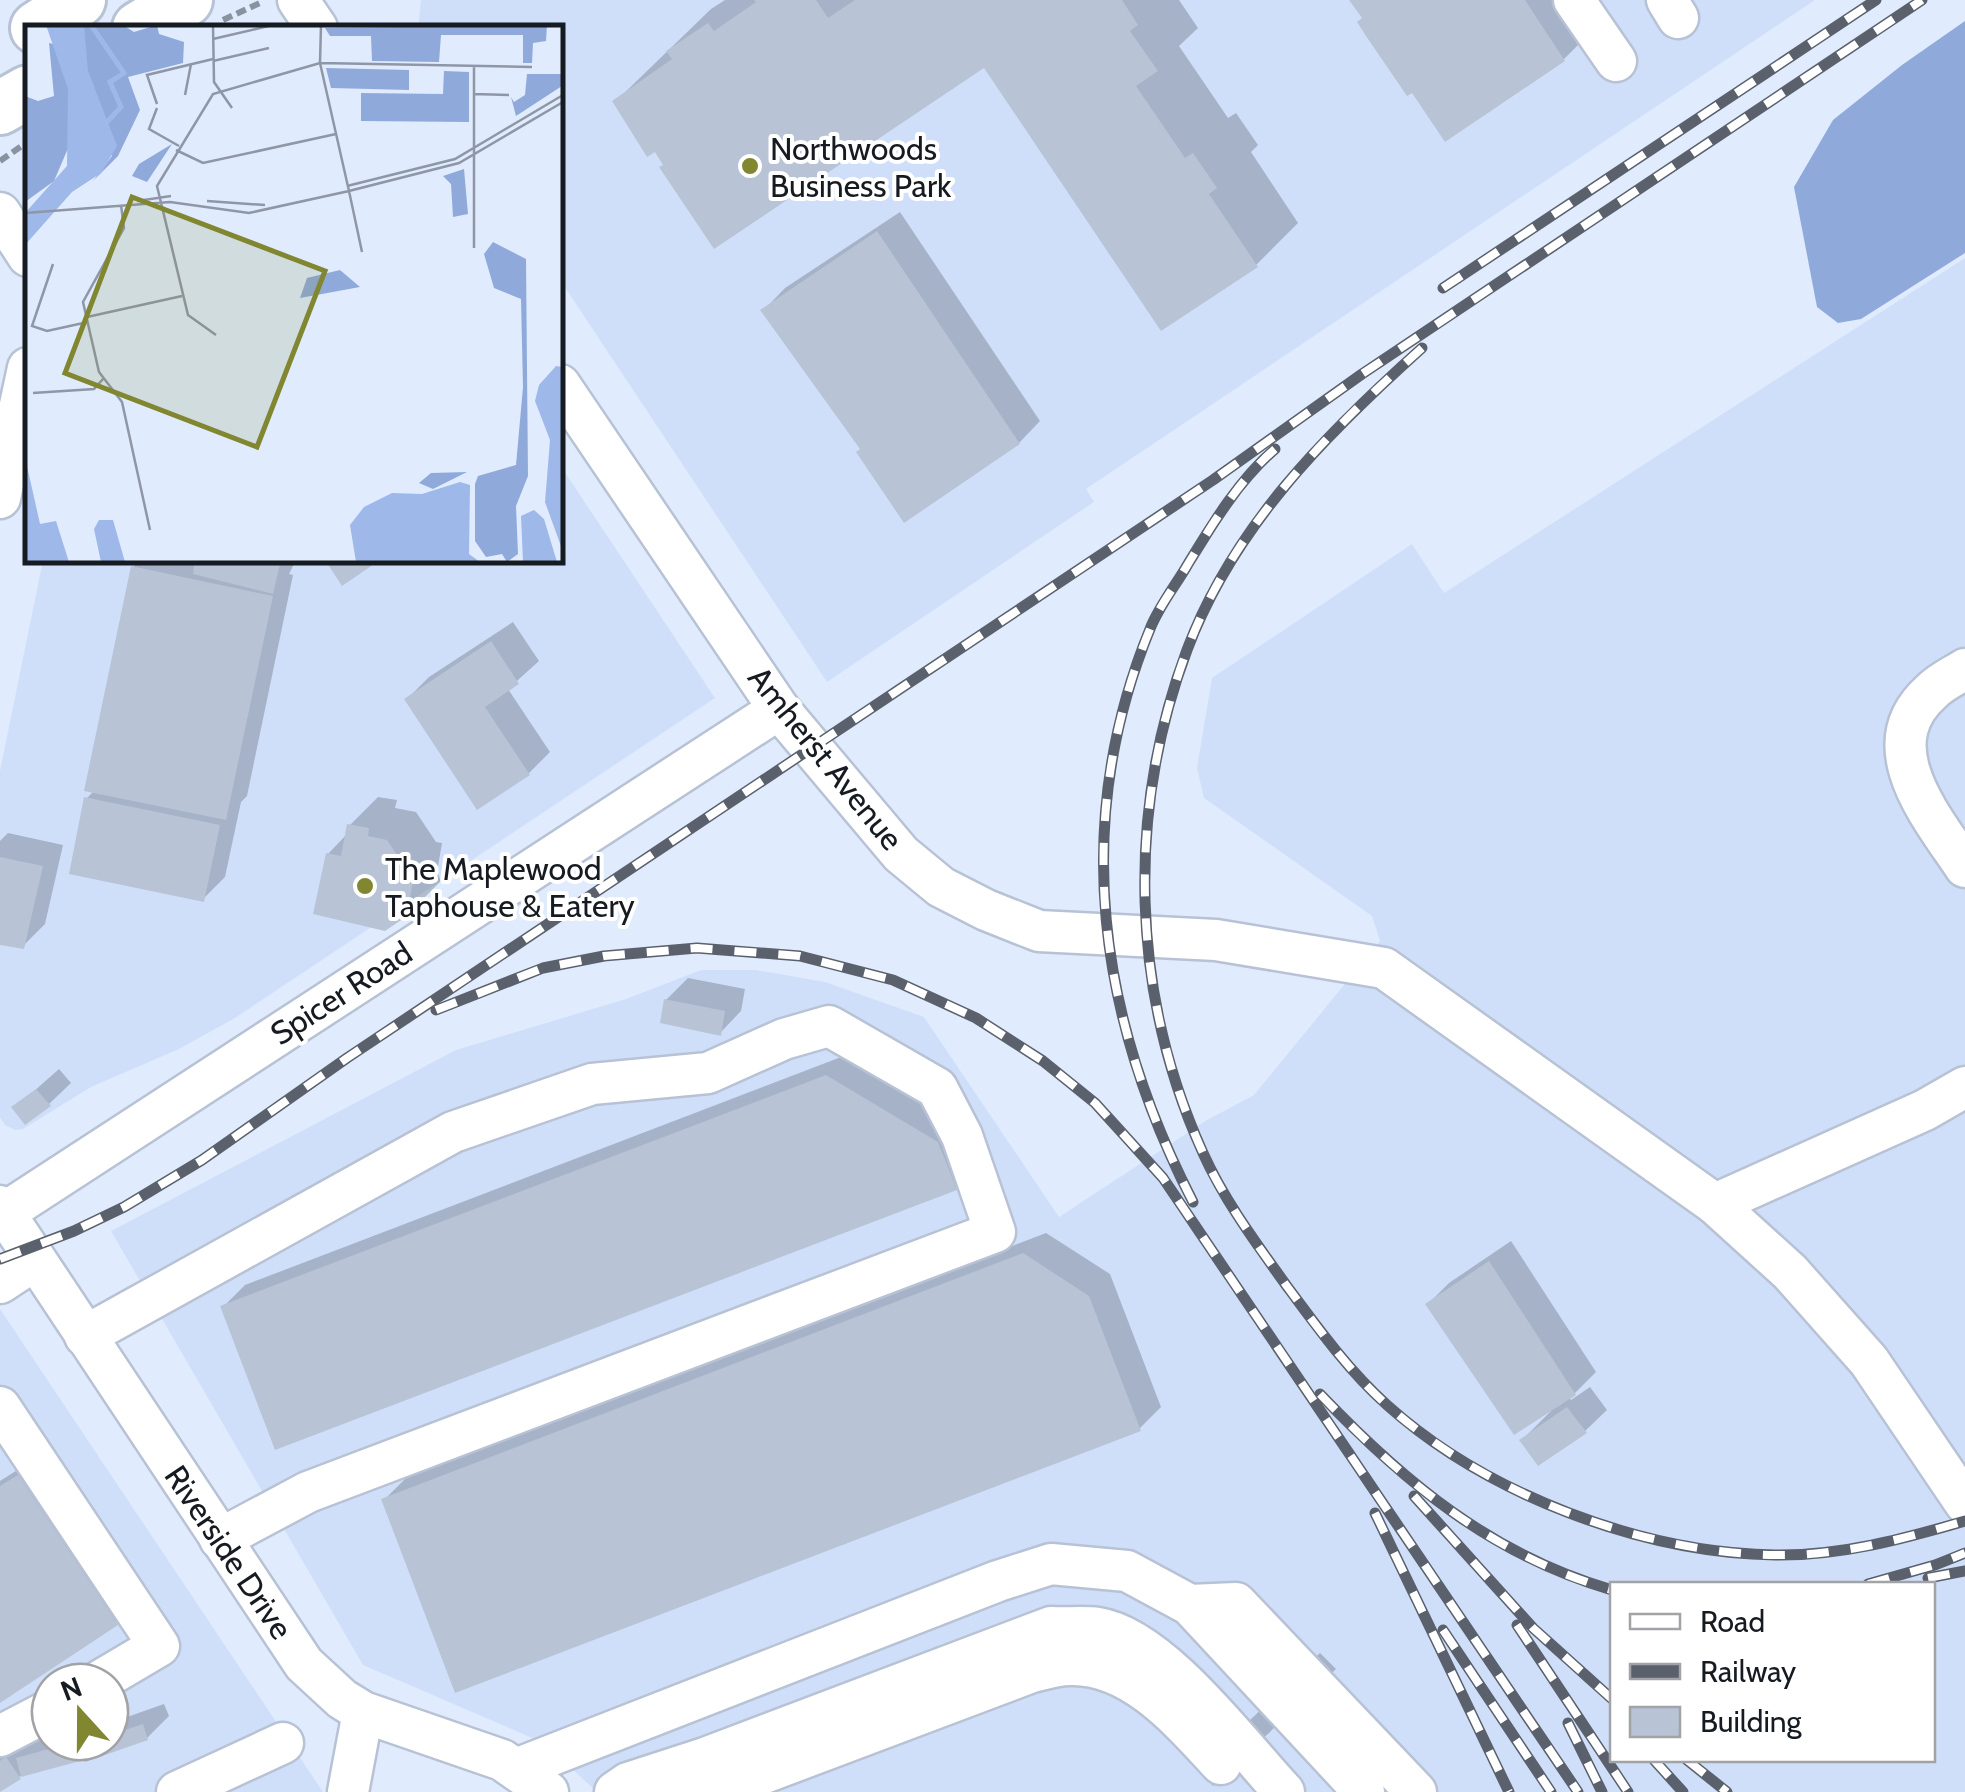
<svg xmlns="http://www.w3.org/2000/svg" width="1965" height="1792" viewBox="0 0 1965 1792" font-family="Cabin,sans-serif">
	<rect width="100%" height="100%" fill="#e0ebfe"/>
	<g fill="#d0dff9" fill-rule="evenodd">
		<path d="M421 0H1815L1086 489 1094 502 827 682 560 280V28H418Z"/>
		<path d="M1965 258V1792H597L544 1743 363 1665 111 1231 456 1050 626 999 701 970H756L825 982 924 1017 1059 1217 1207 1120 1254 1095 1380 941 1372 916 1204 798 1197 768 1212 678 1412 544 1444 593ZM1612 1584H1932V1760H1612Z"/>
		<path d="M560 465 715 698 235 1018 179 1049 91 1087 23 1129 15 1130 5 1125 0 1118V771L43 560H560Z"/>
		<path d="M0 1309 323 1792H0ZM50 1682H110V1742H50Z"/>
	</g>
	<path fill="#8faada" d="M1965 21V253L1861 319 1838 323 1817 307 1794 187 1833 120 1902 65Z"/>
	<g fill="#0003">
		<path d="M725 0H1179L1198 28 1179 46 1228 118 1236 113 1258 145 1251 152 1298 223 1256 265 984 65 666 164 616 101 711 9Z"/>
		<path d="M1353 0H1560L1586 37 1564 59 1446 138Z"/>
		<path d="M900 212 1040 421 1019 443 863 449 764 310 785 288Z"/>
		<path d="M140 560H296L289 574 293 575 247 796 241 802 225 877 203 899 87 798 95 790 133 567Z"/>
		<path d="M513 622 539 661 508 689 550 752 528 774 407 699 429 677Z"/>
		<path d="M378 797 397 800 395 808 416 812 436 842 442 843 437 872 441 881 412 910 328 854 347 834 349 826Z"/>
		<path d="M8 833 63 845 45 924 23 946 0 942V841Z"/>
		<path d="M688 978 745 989 741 1011 720 1033 666 1000Z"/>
		<path d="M849 1054 960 1121 977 1167 956 1188 223 1307 245 1285Z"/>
		<path d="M59 1069 71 1083 49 1104 15 1108Z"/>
		<path d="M1046 1233 1110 1274 1161 1407 1139 1429 384 1500 406 1478Z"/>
		<path d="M1511 1241 1596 1372 1570 1398 1571 1400 1590 1387 1607 1410 1585 1431 1522 1440 1551 1411 1428 1304 1449 1283Z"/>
		<path d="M41 1455 138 1602 116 1623 0 1700V1481Z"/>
		<path d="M1320 1653 1336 1669 1213 1786 1198 1770Z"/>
		<path d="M164 1704 169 1716 147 1738 84 1753 78 1759 23 1774 0 1791V1756L28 1737 33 1744 40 1737 50 1734V1742H110V1723Z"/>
	</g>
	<g fill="#b8c3d6">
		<path d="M754 0H816L828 18 855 0H1122L1138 25 1130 31 1158 71 1136 86 1185 158 1193 153 1217 188 1209 194 1258 267 1161 331 984 68 714 249 659 167 663 165 655 152 647 157 612 101 672 59 666 51 708 23 714 31 756 2Z"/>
		<path d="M1349 0H1525L1565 61 1445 142 1412 93 1407 96 1366 36 1357 22 1362 18Z"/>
		<path d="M877 231 1020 444 904 523 856 452 860 449 760 310Z"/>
		<path d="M195 560H281L273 594 193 574Z"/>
		<path d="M325 560H380L342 586Z"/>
		<path d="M131 566 273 596 226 820 84 791Z"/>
		<path d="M491 641 519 684 485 707 530 775 477 810 404 699Z"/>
		<path d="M84 797 220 825 204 902 69 874Z"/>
		<path d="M347 824 369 828 368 836 387 840 407 870 415 871 409 902 413 912 385 931 313 914 326 853 341 856Z"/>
		<path d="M0 857 43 866 24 949 0 945Z"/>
		<path d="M664 999 725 1011 721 1036 660 1023Z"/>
		<path d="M826 1075 938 1142 957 1190 275 1450 220 1306Z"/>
		<path d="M36 1089 51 1106 25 1125 11 1107Z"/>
		<path d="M1023 1253 1089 1296 1141 1431 455 1693 381 1499Z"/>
		<path d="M1489 1261 1576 1395 1514 1435 1425 1304Z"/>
		<path d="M1567 1407 1587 1433 1538 1466 1519 1440Z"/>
		<path d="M18 1475 118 1625 0 1703V1486Z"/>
		<path d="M143 1724 148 1740 85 1762 79 1746 91 1742H110V1735Z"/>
		<path d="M74 1742 80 1761 21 1777 16 1758Z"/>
		<path d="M6 1757 21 1779 0 1792V1761Z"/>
	</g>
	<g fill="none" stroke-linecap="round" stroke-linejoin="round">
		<defs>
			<g id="minor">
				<path d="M298 0 317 28"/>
				<path d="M1574 0 1616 61"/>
				<path d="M1667 0 1678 18"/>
				<path d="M0 213 28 256"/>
				<path d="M560 385 779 709 901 854 941 887 986 910 1039 931 1216 940 1384 968 1715 1204 1790 1272 1869 1361 1965 1503"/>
				<path d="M0 498 28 368"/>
				<path d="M1965 669C1954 676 1941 682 1932 691 1870 746 1932 817 1965 867"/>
				<path d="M1715 1204 1925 1110 1965 1087"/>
				<path d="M0 1206 304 1664 342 1699 363 1712 502 1760 548 1792"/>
				<path d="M4 1213 779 709"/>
				<path d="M0 1283 35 1260"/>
				<path d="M85 1336 453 1132 592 1084 708 1073 784 1039 829 1026 937 1088 962 1136 995 1232 308 1492 220 1539"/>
				<path d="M0 1407 159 1646 98 1682"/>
				<path d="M1190 1605 1236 1603 1416 1792"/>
				<path d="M0 1736 50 1710"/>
				<path d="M516 1769 998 1581 1051 1564 1127 1571 1190 1605 1364 1792"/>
				<path d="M647 1784 719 1790 1032 1672C1044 1669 1058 1665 1070 1665 1133 1663 1182 1722 1221 1764"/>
				<path d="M177 1792 283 1743"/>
				<path d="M348 1792 363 1712"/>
				<path d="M615 1792 628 1783 705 1758 1051 1627C1067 1628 1083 1626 1098 1628 1161 1638 1240 1745 1284 1792"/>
			</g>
			<g id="major">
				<path d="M37 28 79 0"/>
				<path d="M139 28 186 0"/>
				<path d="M0 108 28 92"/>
			</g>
		</defs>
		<use href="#minor" stroke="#b8c2d5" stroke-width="45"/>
		<use href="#major" stroke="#b8c2d5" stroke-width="58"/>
		<g stroke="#8a92a0" stroke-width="6" stroke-dasharray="10 5" stroke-linecap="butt">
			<path d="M223 20 262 2"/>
			<path d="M0 161 23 145"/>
		</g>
		<use href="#minor" stroke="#fff" stroke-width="40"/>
		<use href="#major" stroke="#fff" stroke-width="52"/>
		<defs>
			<g id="rail">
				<path d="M1443 288 1876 0"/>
				<path d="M1422 348C1326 434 1233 527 1187 650 1126 813 1131 994 1203 1153 1224 1200 1256 1243 1286 1285 1317 1327 1348 1370 1387 1405 1486 1494 1642 1553 1775 1555 1841 1556 1903 1539 1965 1521"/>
				<path d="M436 1010 543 968 604 956 697 948 800 956 893 980 976 1018 1043 1061 1095 1103 1163 1178 1578 1792"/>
				<path d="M1193 1202C1099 1019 1070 824 1150 629 1159 606 1176 585 1188 564 1213 523 1239 480 1275 449"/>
				<path d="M0 1259 74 1231 124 1207 202 1160 347 1058 1213 480 1362 374 1922 0"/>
				<path d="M1320 1394C1405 1483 1492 1555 1612 1590"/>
				<path d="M1414 1496 1533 1628 1612 1699"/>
				<path d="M1375 1513 1509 1792"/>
				<path d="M1928 1578 1965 1571"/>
				<path d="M1868 1584 1935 1565 1965 1553"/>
				<path d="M1517 1625 1628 1792"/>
				<path d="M1443 1630 1551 1792"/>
				<path d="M1568 1723 1602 1792"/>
				<path d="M1654 1760 1683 1792"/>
				<path d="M1687 1760 1727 1792"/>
			</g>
		</defs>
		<use href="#rail" stroke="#5a616c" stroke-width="11"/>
		<use href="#rail" stroke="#fff" stroke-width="8" stroke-dasharray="22" stroke-linecap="butt"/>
	</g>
	<g fill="#818631" stroke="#fff" stroke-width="4">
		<circle cx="750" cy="166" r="10"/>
		<circle cx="365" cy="886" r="10"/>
	</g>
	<g text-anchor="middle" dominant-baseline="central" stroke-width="8" stroke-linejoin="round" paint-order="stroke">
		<g font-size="32" fill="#161a21" stroke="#fff" text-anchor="start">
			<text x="770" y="148">Northwoods<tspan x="770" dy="37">Business Park</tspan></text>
			<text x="385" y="868">The Maplewood<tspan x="385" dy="37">Taphouse &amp; Eatery</tspan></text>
		</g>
		<g font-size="32" fill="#161a21" stroke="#fff">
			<text transform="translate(826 758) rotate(51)">Amherst Avenue</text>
			<text transform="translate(341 993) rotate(-33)">Spicer Road</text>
			<text transform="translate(229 1552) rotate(56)">Riverside Drive</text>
		</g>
	</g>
	<g transform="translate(25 25)">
		<rect width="538" height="538" fill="#e0ebfe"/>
		<path d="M54 0H98L109 7 132 0 134 9 159 17 158 38 103 52 115 85 93 131 68 156 87 131 62 55ZM522 0 521 16 508 18 507 38H498V10H416L414 37 347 36 346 11H305L300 3ZM24 18 32 20 48 66 44 121 29 156 0 177V71L13 76 29 71ZM301 43 384 45V65L306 63ZM419 46 444 47V97L336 96V68L418 69ZM502 49H537V61L491 91 486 72 489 77 500 70ZM147 119 122 157 107 151 114 139ZM439 144 443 189 428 192 426 159 418 151ZM468 217 501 234 503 451 491 481 493 529 482 537 477 529 461 532 450 516V459L453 451 491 440 498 362 496 274 469 263 459 229ZM315 245 335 262 275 273 282 253ZM442 447 408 464 394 458 406 448Z" fill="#8faada"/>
		<path d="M21 0H59L63 46 92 121 76 148 47 167 0 220V188L42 141 43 64ZM531 341 538 342 537 524 520 477 525 415 510 376 514 360ZM0 432 15 499 31 496 44 537H0ZM435 457 445 460 444 529 455 537H331L325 500 339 482 367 468 397 469ZM509 485 519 494 532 537H498L496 491ZM74 495H88L100 537H76L69 504Z" fill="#9db8e9"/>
		<path fill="none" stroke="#9db8e9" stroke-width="5" d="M66 0 99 48 85 57 96 82 81 98"/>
		<path fill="none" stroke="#8f97a6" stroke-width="2.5" d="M188 0 189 57 207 83M188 14 248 0M188 36 244 23M449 69 484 70M160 70 166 39M132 79 122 50 188 34M132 83 124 104 154 121M151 125 178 138 311 109M322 161 430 134 538 70M112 176 146 171M182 176 240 180M96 180 99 203 58 277 74 347 97 377 125 505M0 188 145 177 224 188 324 166 295 38 296 0M449 223V42M337 227 324 166 434 138 538 77M28 239 7 301 22 306 63 297M62 292 157 271M191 310 163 290 132 161 188 69 295 38 507 42M8 368 69 364 78 354"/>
		<path fill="#818631" fill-opacity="0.15" stroke="#818631" stroke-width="5" d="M107 172 300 246 232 422 40 348Z"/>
		<rect width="538" height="538" fill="none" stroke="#161a21" stroke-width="5"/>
	</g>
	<rect x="1610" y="1582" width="325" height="180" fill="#ffffff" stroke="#a2a3a6" stroke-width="2.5"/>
	<rect x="1630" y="1614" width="50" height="15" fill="#ffffff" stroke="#a2a3a6" stroke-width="2.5"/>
	<text x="1700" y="1632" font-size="30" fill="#161a21">Road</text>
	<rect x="1630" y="1664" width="50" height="15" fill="#5a616c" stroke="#a2a3a6" stroke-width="2.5"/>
	<text x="1700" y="1682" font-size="30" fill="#161a21">Railway</text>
	<rect x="1630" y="1707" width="50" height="30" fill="#b8c3d6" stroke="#a2a3a6" stroke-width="2.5"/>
	<text x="1700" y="1732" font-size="30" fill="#161a21">Building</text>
	<g transform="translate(80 1712) rotate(339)"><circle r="48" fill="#ffffff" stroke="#a2a3a6" stroke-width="2.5"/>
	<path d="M0-8L18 38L0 25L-18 38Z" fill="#818631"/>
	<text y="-15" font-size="28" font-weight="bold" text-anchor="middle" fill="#161a21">N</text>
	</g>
</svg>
